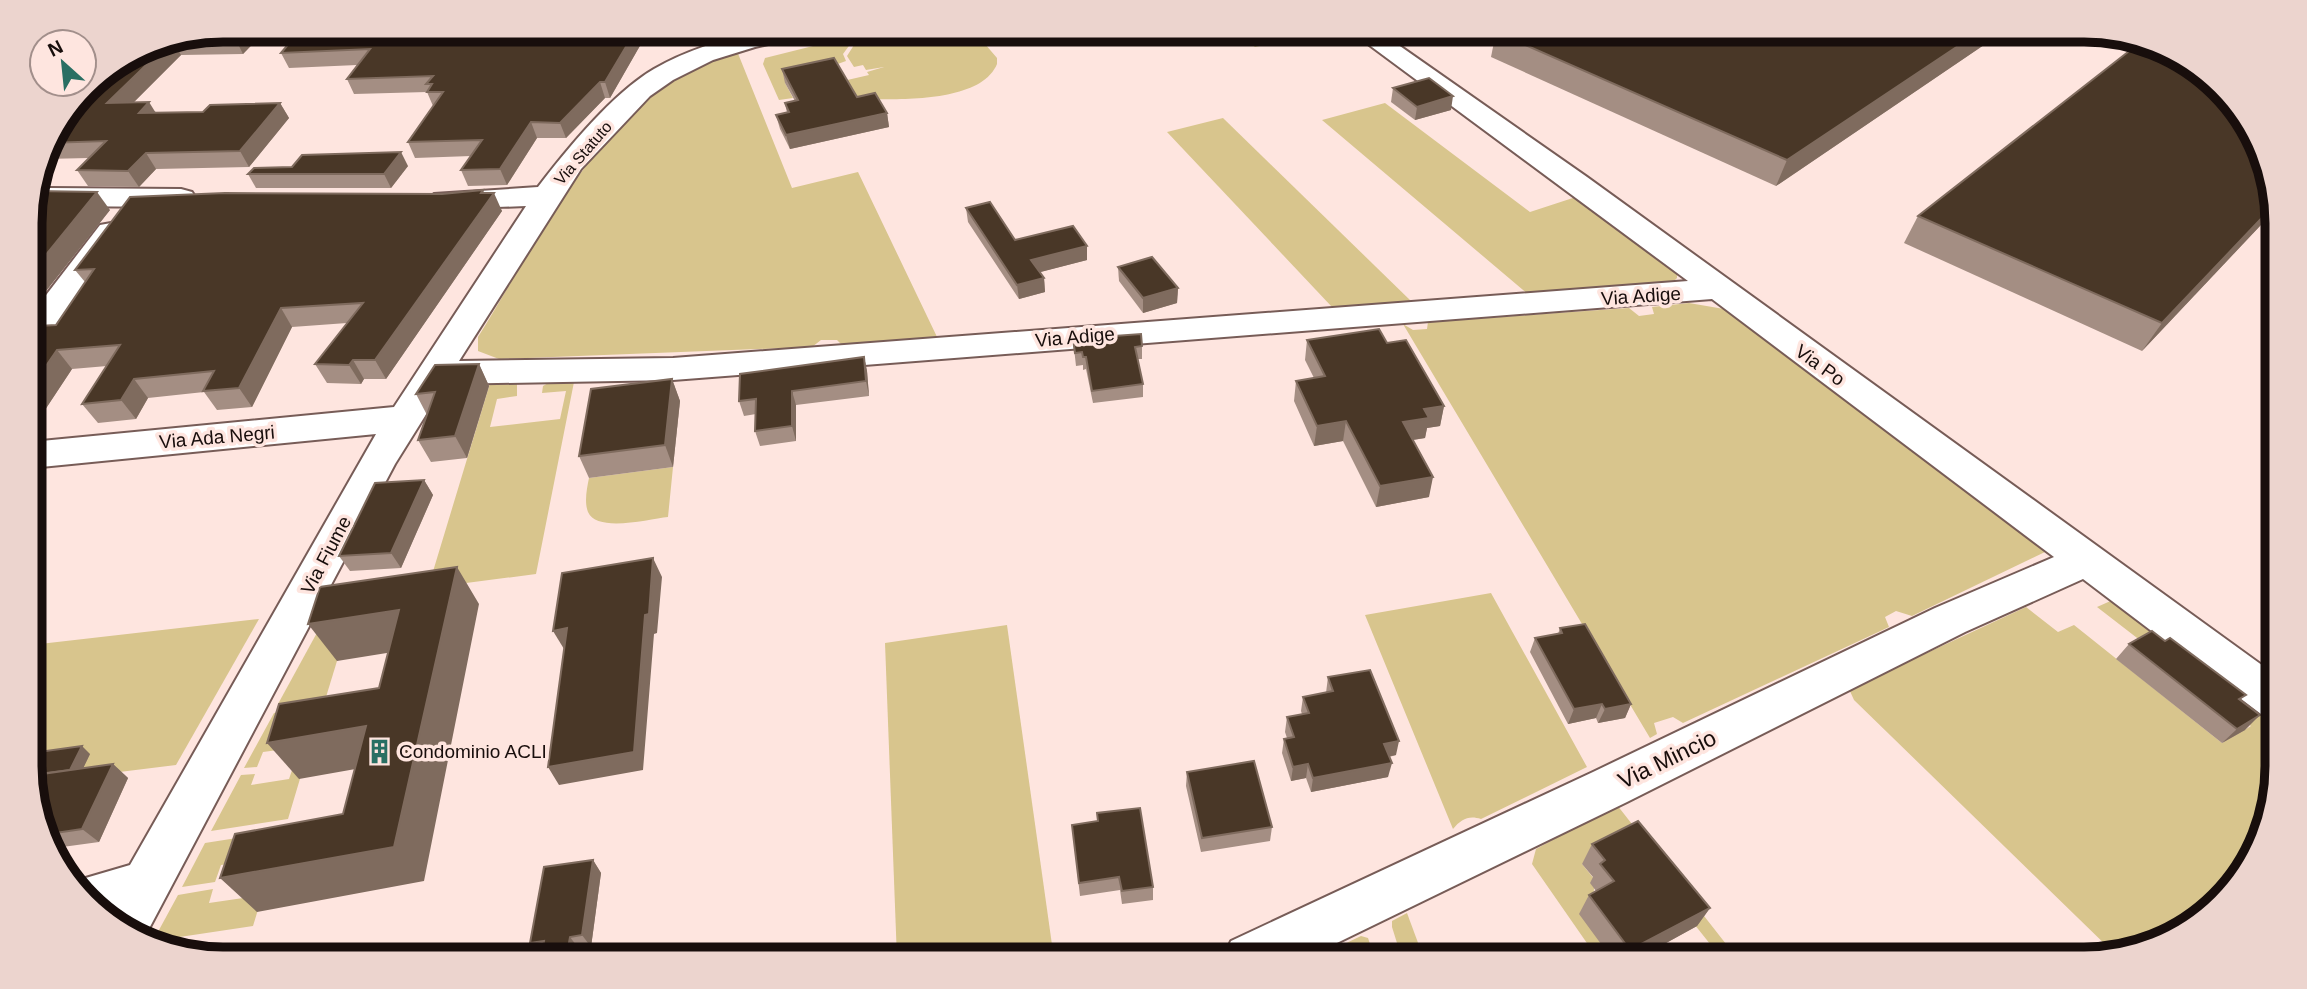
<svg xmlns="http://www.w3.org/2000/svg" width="2307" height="989" viewBox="0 0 2307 989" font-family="Helvetica,sans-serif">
	<rect width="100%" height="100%" fill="#fee5df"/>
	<g fill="#d8c58d">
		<path d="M881 30H973L997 58V64C980 105 890 99 853 99L843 81 869 75 867 72 884 67 866 70 863 65 854 67 847 56 861 34Z"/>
		<path d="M1234 30H1327L1255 47Z"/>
		<path d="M857 35 843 54 846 61 785 83 793 98 779 100 763 64 765 58Z"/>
		<path d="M737 51 792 188 858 172 938 339 842 345 837 340H821L812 347 499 359 478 351V337C534 247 590 130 683 74 700 63 719 57 737 51Z"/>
		<path d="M1385 103 1530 212 1582 195 1677 268V278L1673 282 1529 295 1322 120Z"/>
		<path d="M1223 118 1412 302 1332 307 1167 132Z"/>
		<path d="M1689 303 1724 309 2042 546 2045 552 1912 616 1896 611 1885 617 1889 627 1683 723 1673 717 1654 723 1657 734 1650 738 1403 324 1413 330 1427 329 1428 322 1629 308 1639 316 1654 314 1652 307Z"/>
		<path d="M550 382H574L536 574 428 588 490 383 517 384V396L497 399 490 427 560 419 566 391 542 393 543 386Z"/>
		<path d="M673 467 668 517C649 519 597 533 588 512 584 502 587 488 589 478Z"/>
		<path d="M1491 593 1587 767 1481 819C1469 815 1461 819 1453 829L1365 615Z"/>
		<path d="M2115 599 2277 720V766L2263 840 2192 926 2114 953 1854 700 1849 689 2026 607 2058 632 2074 625 2222 743 2251 726 2097 607Z"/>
		<path d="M259 619 176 765 79 777 31 761V645Z"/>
		<path d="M348 625 326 697 278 704 319 629Z"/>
		<path d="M1007 625 1054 959H897L885 643Z"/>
		<path d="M322 705 288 819 211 831 241 775 255 774 251 785 289 779 300 747 263 752 257 767 244 768 274 713Z"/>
		<path d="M1617 805 1737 958 1722 959 1628 841 1582 864 1595 880 1592 907 1612 959H1598L1532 864 1536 849Z"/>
		<path d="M282 831 253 926 153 941 178 895 213 889 209 903 250 897 262 859 221 865 215 882 182 887 205 843Z"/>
		<path d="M1407 913 1424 959H1402L1392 927V921Z"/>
		<path d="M1361 936 1368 938 1375 959H1313Z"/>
	</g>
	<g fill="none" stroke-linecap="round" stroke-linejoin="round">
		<defs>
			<g id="minor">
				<path d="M765 30H810L807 35 755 47 713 60 673 80 650 96 581 169 459 361 673 358 1688 281 1349 30H1377L1587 177 2277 676V720L2261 714 2083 579 1965 632 1627 802 1304 959H1223L1231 941 1593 772 1935 608 2054 557 1712 299 673 380 445 384 395 464 143 940 71 885 72 882 130 865 376 434 31 468V442L394 407 526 206 445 209 434 206 430 200 434 194 538 187C567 149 613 93 654 69 688 49 727 38 765 30Z"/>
				<path d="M49 188 181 189 192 192 196 198 192 204 181 207 49 206 38 203 34 197 38 191Z"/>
				<path d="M111 223 122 225 126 232 42 348 31 351 30 316 100 225Z"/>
			</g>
		</defs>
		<use href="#minor" stroke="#775c57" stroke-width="4"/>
		<use href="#minor" fill="#fff" fill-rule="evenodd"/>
	</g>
	<g fill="#a48e83">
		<path d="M223 30H270H266L243 54 181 55 133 103 156 112H203L280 103 289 118 249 167 156 169 139 187 88 186 77 170 89 158 44 159 50 137 149 44Z"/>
		<path d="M300 30H426L419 39 649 30 610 98H605L566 138H537L507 185 468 186 461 170 471 156 415 158 408 142 433 106 427 92 354 94 347 79 357 65 289 68 281 53Z"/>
		<path d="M2006 30 1776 186 1491 57 1496 32Z"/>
		<path d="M782 69 857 97 887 113 889 127 790 149 780 129 776 115 787 113 785 103 795 101 785 83Z"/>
		<path d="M1393 88 1451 110 1415 120 1391 102Z"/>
		<path d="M408 166 391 188H256L248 174 292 167Z"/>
		<path d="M485 193 502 211 386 379H364L361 384 327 383 315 364 347 323 292 327 252 407 217 410 204 392 148 398 136 419 98 423 82 404 107 366 72 369 35 425H31L30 337 56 325 85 282 75 270Z"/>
		<path d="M2276 197V209L2142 351 1904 243 1918 216Z"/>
		<path d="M966 208 1015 240 1087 260 1040 272 1044 278 1045 292 1019 299 968 222Z"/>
		<path d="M30 210H110L46 291 30 292Z"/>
		<path d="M1118 267 1178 288 1177 303 1143 313 1119 281Z"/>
		<path d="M1073 339 1142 346V359H1138L1143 384V397L1093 403 1086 369 1083 370V365L1076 366Z"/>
		<path d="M1307 340 1387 343 1444 406 1440 426 1427 428 1425 438 1413 440 1429 497 1376 507 1343 441 1314 446 1294 401 1296 381 1314 378 1305 360Z"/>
		<path d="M864 357 867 371 869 396 796 405V441L760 446 755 431 756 414 744 416 739 401Z"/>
		<path d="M479 364 489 386 467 458 431 462 418 440 427 415 416 394Z"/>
		<path d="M672 379 680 401 673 467 589 478 579 456Z"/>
		<path d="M424 480 433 495 401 568 350 571 339 556Z"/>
		<path d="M1560 628 1631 704 1625 718 1598 723 1596 718 1568 724 1530 652 1535 638 1558 634Z"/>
		<path d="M2165 641 2246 695 2240 700 2245 730 2222 743 2116 659 2129 644Z"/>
		<path d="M1328 677 1396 755 1389 757 1388 777 1311 792 1306 778 1291 781 1282 753 1284 739 1287 738 1285 732 1287 717 1302 714 1301 711 1303 697 1326 693Z"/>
		<path d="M31 753 90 754 83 768 113 764 128 778 99 842 55 848 31 792Z"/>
		<path d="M1187 772 1272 827 1270 841 1201 852 1186 786Z"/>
		<path d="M1097 813 1153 887V900L1122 904 1120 890 1080 896 1072 825 1097 821Z"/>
		<path d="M1592 844 1710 908 1697 926 1637 959H1612L1579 914 1589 895 1596 891 1590 883 1593 877 1582 864Z"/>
		<path d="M593 860 601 873 591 947 579 949 578 959H541V956L530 943Z"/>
	</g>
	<g fill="#7f6b5e">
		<path d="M243 30H266L243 54 235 38Z"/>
		<path d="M408 30H426L407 55 400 40Z"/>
		<path d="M636 30H649L610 98 605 82Z"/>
		<path d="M1982 30H2006L1776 186 1787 160Z"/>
		<path d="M172 40 181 55 117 119 107 103Z"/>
		<path d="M600 82 605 98 566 138 560 123Z"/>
		<path d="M1453 96 1451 110 1415 120 1417 107Z"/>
		<path d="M149 102 159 118 139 113Z"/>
		<path d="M280 103 289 118 249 167 240 151Z"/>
		<path d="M887 113 889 127 790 149 786 135Z"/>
		<path d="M531 122 537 138 507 185 500 169Z"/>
		<path d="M401 152 408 166 391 188 384 174Z"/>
		<path d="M146 153 156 169 139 187 128 171Z"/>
		<path d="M483 190 488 202 494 193 502 211 386 379 375 360Z"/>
		<path d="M97 192 110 210 46 291 32 272Z"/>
		<path d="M2276 203V209L2142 351 2162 323Z"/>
		<path d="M1087 246V260L1033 274 1031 260Z"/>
		<path d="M1044 278 1045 292 1019 299 1017 285Z"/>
		<path d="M1178 288 1177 303 1143 313V298Z"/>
		<path d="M281 308 292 327 252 407 239 388Z"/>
		<path d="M57 350 72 369 35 425 31 420V388Z"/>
		<path d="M864 357 867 371 869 396 866 381Z"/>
		<path d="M353 360 364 379 361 384 349 365Z"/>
		<path d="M479 364 489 386 467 458 455 436Z"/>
		<path d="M134 379 148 398 136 419 121 400Z"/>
		<path d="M672 379 680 401 673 467 665 445Z"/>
		<path d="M792 391 796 405V441L792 426Z"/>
		<path d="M1444 406 1440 426 1427 428 1425 438 1399 442 1403 422 1424 409Z"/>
		<path d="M1346 421 1343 441 1314 446 1317 426Z"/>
		<path d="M1433 477 1429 497 1376 507 1380 486Z"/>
		<path d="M424 480 433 495 401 568 391 553Z"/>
		<path d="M653 558 662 577 657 633 654 634 643 770 559 785 548 767 645 615Z"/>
		<path d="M457 567 479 604 424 881 257 912 220 878 394 847Z"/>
		<path d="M399 610 424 647 337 661 308 624Z"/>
		<path d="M567 628 577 647 564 649 553 631Z"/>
		<path d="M1602 704 1596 718 1568 724 1574 709Z"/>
		<path d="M1631 704 1625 718 1598 723 1605 709Z"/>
		<path d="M2260 715 2245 730 2222 743 2237 729Z"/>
		<path d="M366 726 395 762 299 779 267 743Z"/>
		<path d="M1399 741 1396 755 1381 758 1384 744Z"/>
		<path d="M82 746 90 754 79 777 70 770Z"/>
		<path d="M1392 763 1388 777 1311 792 1313 778Z"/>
		<path d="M113 764 128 778 99 842 82 829Z"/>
		<path d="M1308 764 1306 778 1291 781 1293 767Z"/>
		<path d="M593 860 601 873 591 947 582 935Z"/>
		<path d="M1710 908 1697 926 1637 959H1625L1630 950Z"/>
		<path d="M570 937 579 949 578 959H571L567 954Z"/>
	</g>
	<g fill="#493727" stroke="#7f6b5e" stroke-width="2">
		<path d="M223 30H243L235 38 172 40 107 103 149 102 139 113 203 112 210 105 280 103 240 151 146 153 128 171 77 170 106 141 48 143 50 137 95 78 149 44Z"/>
		<path d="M300 30H408L400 40 547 33 549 30H636L605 82H600L560 123 531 122 500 169 461 170 482 140 408 142 443 92H427L432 84H426L433 76 347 79 370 49 281 53Z"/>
		<path d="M1502 30H1982L1787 160 1496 32Z"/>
		<path d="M2142 41 2158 44 2237 105 2276 197V203L2162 323 1918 216Z"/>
		<path d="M834 58 857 97 875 93 887 113 786 135 776 115 789 112 785 103 798 100 782 69Z"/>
		<path d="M1429 78 1453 96 1417 107 1393 88Z"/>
		<path d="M401 152 384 174H248L254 168 292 167 302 155Z"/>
		<path d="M483 190 481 193H494L375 360H353L349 365 315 364 363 303 281 308 239 388 203 391 214 371 134 379 121 400 82 404 120 345 57 350 31 388 30 337 38 326 56 325 94 269 75 270 130 197 225 193 442 194Z"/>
		<path d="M35 191 97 192 32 272H30V210Z"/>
		<path d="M990 202 1015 240 1073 226 1087 246 1031 260 1044 278 1017 285 966 208Z"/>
		<path d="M1152 257 1178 288 1143 298 1118 267Z"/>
		<path d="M1379 329 1387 343 1406 340 1444 406 1424 409 1429 418 1403 422 1433 477 1380 486 1346 421 1317 426 1296 381 1325 376 1307 340Z"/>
		<path d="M1141 334 1142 346 1135 347 1143 384 1092 391 1086 357H1083L1082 352 1075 353 1073 339Z"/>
		<path d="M864 357 866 381 792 391V426L755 431 756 399 739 401 740 374Z"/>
		<path d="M479 364 455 436 418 440 435 392 416 394 435 365Z"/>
		<path d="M672 379 665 445 579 456 591 389Z"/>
		<path d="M424 480 391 553 339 556 375 483Z"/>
		<path d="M653 558 649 614 645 615 634 752 548 767 567 628 553 631 562 573Z"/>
		<path d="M457 567 394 847 220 878 235 834 343 814 366 726 267 743 279 704 379 688 399 610 308 624 320 587Z"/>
		<path d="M1585 624 1631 704 1605 709 1602 704 1574 709 1535 638 1562 633 1560 628Z"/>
		<path d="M2152 631 2165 641 2170 638 2246 695 2239 699 2260 715 2237 729 2129 644Z"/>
		<path d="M1370 670 1399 741 1384 744 1392 763 1313 778 1308 764 1293 767 1284 739 1294 737 1287 717 1309 713 1303 697 1333 691 1328 677Z"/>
		<path d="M82 746 70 770 31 775V753Z"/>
		<path d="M1254 761 1272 827 1202 838 1187 772Z"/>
		<path d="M113 764 82 829 49 834 31 792V781L35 775Z"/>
		<path d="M1140 808 1153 887 1122 891 1119 877 1079 883 1072 825 1098 821 1097 813Z"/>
		<path d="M1638 821 1710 908 1630 950 1589 895 1614 881 1600 864 1605 860 1592 844Z"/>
		<path d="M593 860 582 935 570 937 567 954 541 959 544 941 530 943 544 867Z"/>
		<path d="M1759 954 1763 959H1749Z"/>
	</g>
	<defs>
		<symbol id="building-bare" viewBox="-9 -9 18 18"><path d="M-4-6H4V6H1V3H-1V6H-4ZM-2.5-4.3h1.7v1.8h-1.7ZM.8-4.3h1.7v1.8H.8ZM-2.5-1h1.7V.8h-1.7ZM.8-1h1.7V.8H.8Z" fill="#296f63" stroke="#fee5df" stroke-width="2.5" paint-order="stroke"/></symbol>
	</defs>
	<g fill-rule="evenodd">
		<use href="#building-bare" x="362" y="734" width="35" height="35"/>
	</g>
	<g text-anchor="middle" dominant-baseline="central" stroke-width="7" stroke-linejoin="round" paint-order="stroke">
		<g font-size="16" fill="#180e0c" stroke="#fee5df">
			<text transform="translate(583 153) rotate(-49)">Via Statuto</text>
		</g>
		<g font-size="19" fill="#180e0c" stroke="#fee5df">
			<text transform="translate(1641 296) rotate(-4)">Via Adige</text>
			<text transform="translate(1075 337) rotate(-5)">Via Adige</text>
			<text transform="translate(1820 365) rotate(36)">Via Po</text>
			<text transform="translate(217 437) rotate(-5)">Via Ada Negri</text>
			<text transform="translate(326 555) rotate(-62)">Via Fiume</text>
		</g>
		<g font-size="19" fill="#180e0c" stroke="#fee5df" text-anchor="start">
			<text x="399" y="751">Condominio ACLI</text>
		</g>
		<g font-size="23" fill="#180e0c" stroke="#fee5df">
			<text transform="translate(1667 759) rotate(-26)">Via Mincio</text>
		</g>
	</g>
	<path d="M0 0H2307V989H0ZM223 42H2084A181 181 0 0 1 2265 223V766A181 181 0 0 1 2084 947H223A181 181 0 0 1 42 766V223A181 181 0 0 1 223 42Z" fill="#ecd4ce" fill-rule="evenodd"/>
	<path fill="none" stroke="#180e0c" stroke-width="9" d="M223 42H2084A181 181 0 0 1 2265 223V766A181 181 0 0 1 2084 947H223A181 181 0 0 1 42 766V223A181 181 0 0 1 223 42Z"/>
	<g transform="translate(63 63) rotate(333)"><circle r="33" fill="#fee5df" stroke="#a28f8b" stroke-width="2"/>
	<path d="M0-5L12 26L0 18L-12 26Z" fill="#296f63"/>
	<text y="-10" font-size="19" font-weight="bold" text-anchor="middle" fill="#180e0c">N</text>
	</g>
</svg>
